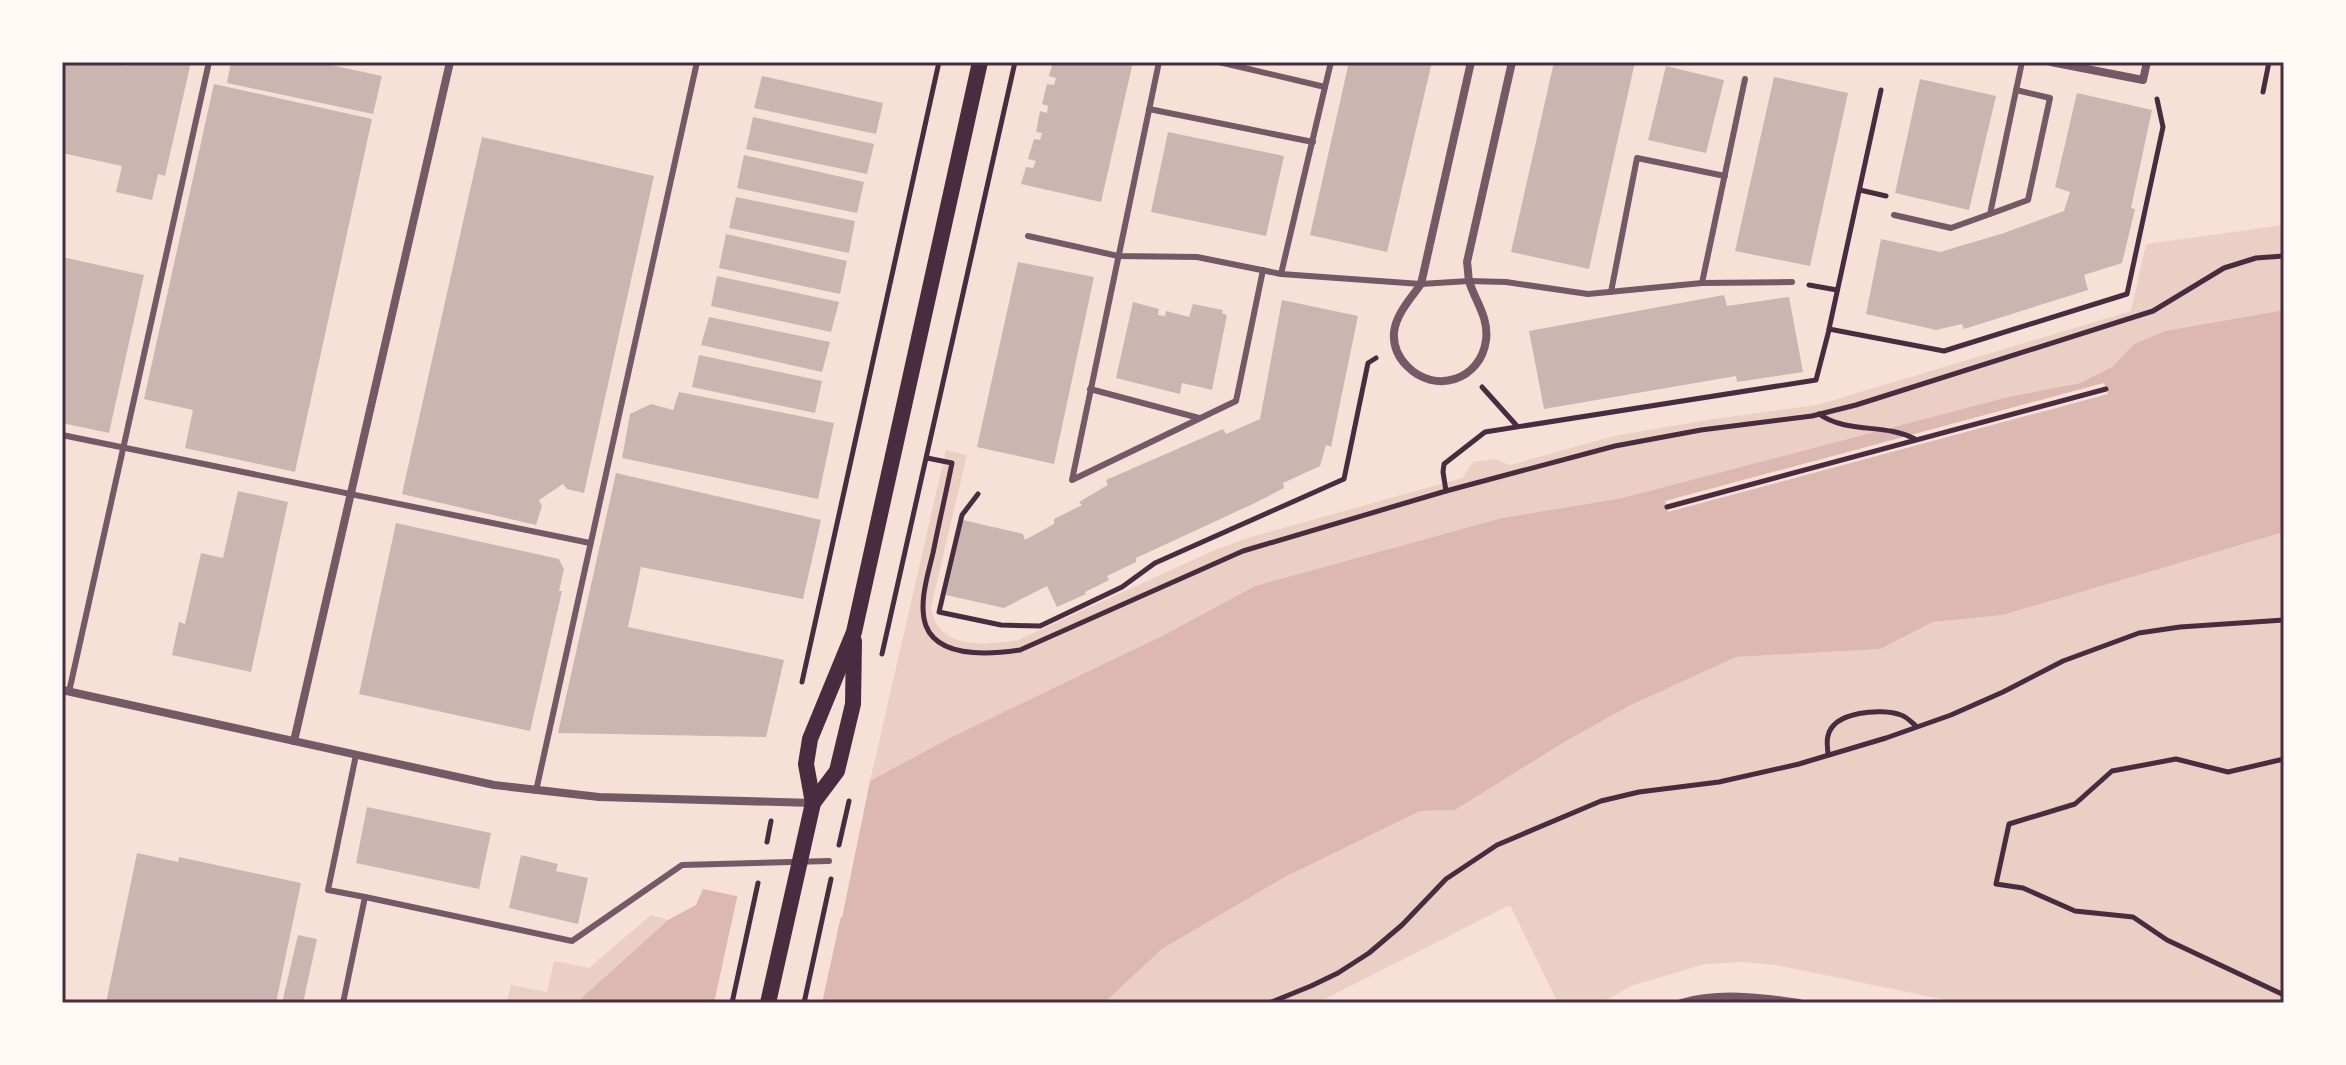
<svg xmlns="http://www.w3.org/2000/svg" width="2346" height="1065" viewBox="0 0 2346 1065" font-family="'Nunito Sans',sans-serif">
	<rect width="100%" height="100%" fill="#f7e1d7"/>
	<g fill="#ebcfc5">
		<path d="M2284 225V310L2165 331 2134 344 2112 367 2080 383 2008 397 1622 498 1502 518 1255 586 1162 636 870 781 946 450 967 455 931 607C933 614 934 621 938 626 954 649 995 644 1018 640L1217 549 1251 537 1462 478 1473 462 1495 459 1510 465 1614 436 1714 419 1817 405 2131 311 2146 244Z"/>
		<path d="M2284 532V1003H1961L1775 965 1744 962 1705 964 1631 986 1601 1003H1558L1510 905 1317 1003H1104L1162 949 1283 878 1420 811 1455 810 1566 741 1629 706 1736 657 1880 649 1933 622 2003 615Z"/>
		<path d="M651 915 668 920 576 1003H507L511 985 547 992 554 961 589 968Z"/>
	</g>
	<path fill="#dcb8b0" d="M2284 310V532L2003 615 1933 622 1880 649 1736 657 1629 706 1566 741 1455 810 1420 811 1283 878 1162 949 1104 1003H576L668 920 696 905 703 889 842 918 870 781 950 738 1162 636 1255 586 1502 518 1622 498 2008 397 2080 383 2112 367 2134 344 2165 331Z"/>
	<g fill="#f7e1d7">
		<path d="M2104 383 2108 394 1668 512 1665 501Z"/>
		<path d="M863 815 822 1003H714L738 893 839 913 859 816Z"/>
	</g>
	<g fill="#ccb4b1">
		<path d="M62 62H111L127 66 128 62H191L165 176 158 174 152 200 116 192 122 166 62 153Z"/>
		<path d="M231 62H317L382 76 373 114 227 83Z"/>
		<path d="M1053 62H1133L1101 202 1021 184 1026 167 1033 168 1036 161 1028 159 1034 139 1040 140 1042 133 1036 132 1040 111 1047 113 1048 106 1042 104 1047 84 1054 85 1056 78 1049 76Z"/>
		<path d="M1349 62H1432L1387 252 1310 235Z"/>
		<path d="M1554 62H1635L1589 269 1511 252Z"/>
		<path d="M1666 66 1724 80 1706 153 1648 140Z"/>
		<path d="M762 76 883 103 876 134 754 108Z"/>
		<path d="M1774 77 1848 93 1810 266 1735 251Z"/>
		<path d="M1920 79 1996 96 1969 210 1895 193Z"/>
		<path d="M214 84 372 119 295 472 185 448 193 410 144 399Z"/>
		<path d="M2077 93 2152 110 2131 208 2135 209 2122 263 2084 275 2088 290 1964 329 1962 324 1936 330 1866 314 1881 239 1940 252 2004 233 2064 211 2070 192 2055 187Z"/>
		<path d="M753 117 874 144 867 174 746 149Z"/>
		<path d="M1168 132 1284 156 1266 236 1151 212Z"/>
		<path d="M482 137 654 176 584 493 567 489 563 484 539 500 542 506 536 525 402 494Z"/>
		<path d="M744 155 864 182 857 213 737 188Z"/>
		<path d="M736 197 855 221 849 253 729 228Z"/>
		<path d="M726 234 847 261 840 294 719 268Z"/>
		<path d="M62 257 144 275 109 433 62 423Z"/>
		<path d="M1018 262 1094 277 1054 464 977 447Z"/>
		<path d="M717 276 839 302 831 332 711 306Z"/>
		<path d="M1724 295 1727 306 1789 297 1803 372 1737 382 1736 376 1544 409 1529 331Z"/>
		<path d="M1282 300 1358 316 1331 447 1326 445 1320 466 1283 483 1284 488 1255 503 1136 558V562L1107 576 1109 580 1085 592 1086 594 1057 607 1047 586 1004 608 946 595 963 520 1023 534 1025 540 1054 524V519L1082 505 1079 502 1108 485 1106 480 1223 429 1226 434 1260 419Z"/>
		<path d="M1133 302 1159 309 1158 315 1165 316 1166 311 1189 317 1193 304 1223 310 1222 313 1227 315 1212 390 1182 383 1180 394 1116 378Z"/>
		<path d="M709 317 830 342 822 372 701 345Z"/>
		<path d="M699 355 822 381 815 413 692 387Z"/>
		<path d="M679 392 834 423 818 499 622 458 630 414 651 404 673 410Z"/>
		<path d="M616 473 821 520 803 599 641 567 628 627 784 660 766 737 558 733Z"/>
		<path d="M238 491 288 502 251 672 172 655 179 622 185 624 201 553 223 558Z"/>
		<path d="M396 523 559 559 564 569 559 591H562L530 731 359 694Z"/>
		<path d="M367 807 491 833 479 889 356 863Z"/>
		<path d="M137 853 178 862 179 857 301 883 276 1003H106Z"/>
		<path d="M521 855 558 864 556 871 588 878 578 924 509 908Z"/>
		<path d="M298 935 317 939 303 1003H282Z"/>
	</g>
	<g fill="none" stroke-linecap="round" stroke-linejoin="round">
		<g stroke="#4a2c40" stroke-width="5">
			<path d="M1881 90 1829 329 1944 351 2127 294 2163 127 2157 99"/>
			<path d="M2263 92 2269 62"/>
			<path d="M1860 190 1886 196"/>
			<path d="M1809 285 1837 290"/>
			<path d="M1482 387 1517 426"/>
			<path d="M1819 414C1847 434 1885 423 1915 439"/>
			<path d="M927 458 952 463C946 493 939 523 933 553 928 574 918 604 926 626 939 659 993 654 1020 650L1243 551 1446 491 1615 446 1701 430 1812 416 1856 405 2153 311 2224 268 2256 258 2284 256"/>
			<path d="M1446 491 1443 472 1444 464 1485 432 1816 380 1829 330"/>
			<path d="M978 494 962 515 939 612 1001 625 1040 626 1122 587 1155 563 1344 479 1368 363 1376 358"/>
			<path d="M1667 507 2106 389"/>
			<path d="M882 654 1015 62"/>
			<path d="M802 682 939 62"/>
			<path d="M1828 755C1828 749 1826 741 1828 736 1833 711 1882 708 1901 715 1907 717 1911 722 1916 726"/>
			<path d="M2284 759 2228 772 2176 759 2112 771 2075 804 2009 824 1996 884 2023 888 2075 911 2133 917 2167 940 2284 995"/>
			<path d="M767 842 771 821"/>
			<path d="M839 845 849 801"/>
			<path d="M732 1003 758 883"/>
			<path d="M804 1003 831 879"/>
			<path d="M1269 1003 1311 986 1338 973 1369 953 1402 925 1446 879 1497 845 1601 801 1639 792 1719 782 1799 764 1886 738 1951 715 2003 692 2063 661 2139 633 2180 627 2284 620"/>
		</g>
		<g stroke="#755966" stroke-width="6">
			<path d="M1159 62 1072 480 1236 401 1263 270"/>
			<path d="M1219 62 1325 87 1331 62"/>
			<path d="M1149 109 1313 142"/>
			<path d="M1990 214 2028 200 2050 98 2016 90"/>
			<path d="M1894 215 1951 228 1990 214 2022 62"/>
			<path d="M1028 236 1118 256 1197 257 1281 274 1421 284 1469 281 1506 282 1588 294 1702 283 1792 282"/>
			<path d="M1281 274 1325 87"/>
			<path d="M1702 283 1745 79"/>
			<path d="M1611 292 1637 158 1725 176"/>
			<path d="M1090 389 1199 418"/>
			<path d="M62 435 590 543"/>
			<path d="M69 692 209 62"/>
			<path d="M536 791 697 62"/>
			<path d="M365 897 572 941 682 865 829 861"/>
			<path d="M343 1003 365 897 328 890 356 755"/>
		</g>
		<g stroke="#755966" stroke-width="8">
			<path d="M1471 62 1421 284C1411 298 1396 314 1394 332 1393 345 1398 357 1407 366 1435 395 1481 380 1486 340 1489 317 1475 301 1469 281 1468 275 1468 268 1467 262L1512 62"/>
			<path d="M2051 62 2143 80 2147 62"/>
			<path d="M62 690 494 785 599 797 813 803"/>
			<path d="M294 741 450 62"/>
			<path d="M1681 1003C1717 992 1761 997 1799 1003"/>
		</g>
		<g stroke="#4a2c40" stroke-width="16">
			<path d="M813 803 837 771 853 704 854 641"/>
			<path d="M768 1003 813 803 806 764 810 739 854 632 980 62"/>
		</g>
	</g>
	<rect width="2346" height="1065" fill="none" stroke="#fffaf5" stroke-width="128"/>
	<rect x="64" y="64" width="2218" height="937" fill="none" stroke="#4a2c40" stroke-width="3"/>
</svg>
